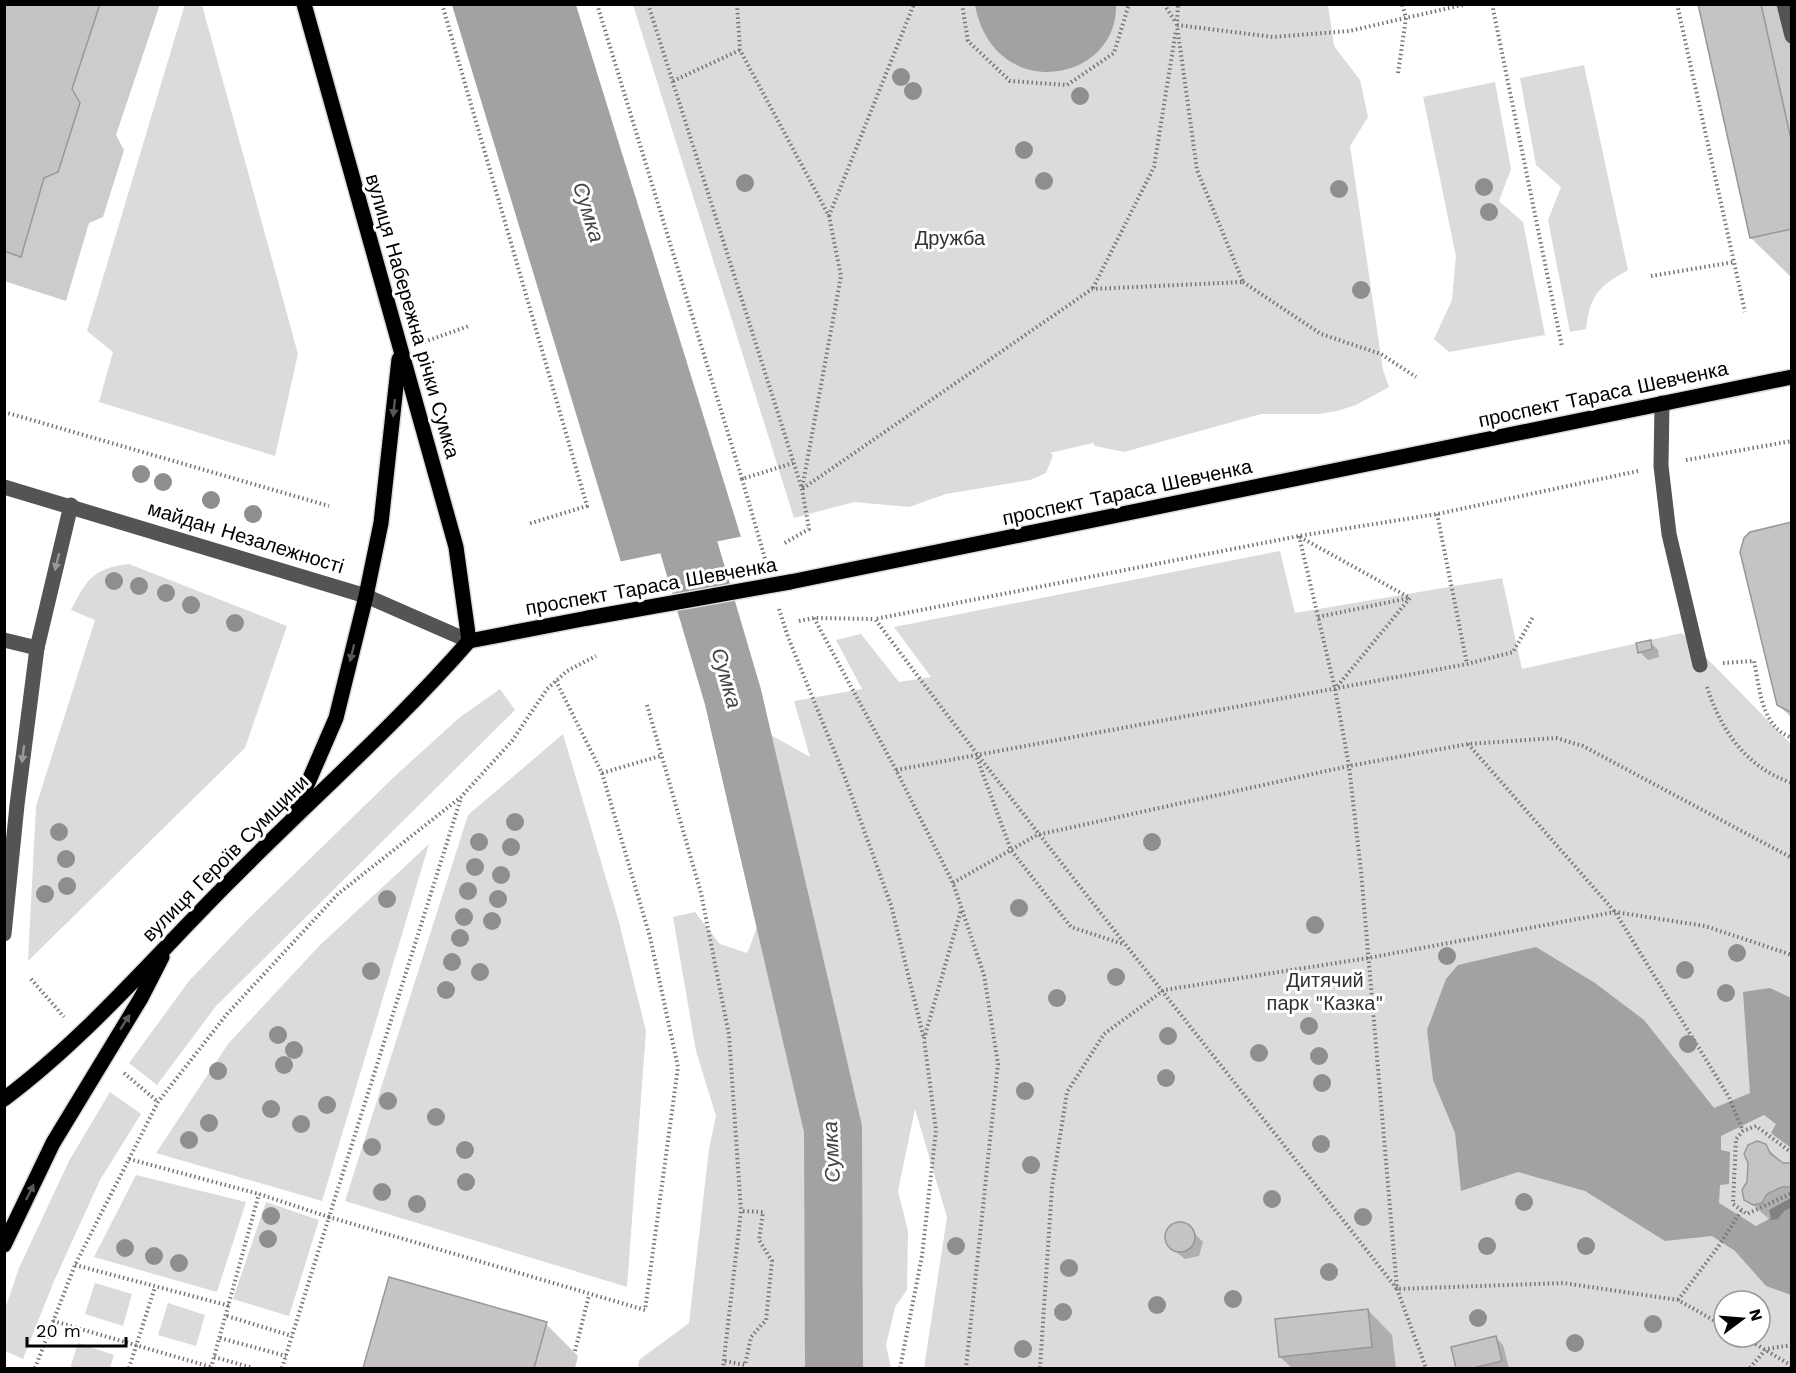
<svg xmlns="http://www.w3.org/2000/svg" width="1796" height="1373" viewBox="0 0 1796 1373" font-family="'Work Sans',sans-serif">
	<rect width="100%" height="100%" fill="#fff"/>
	<g fill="#dbdbdb" fill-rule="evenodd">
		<path d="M185 4 202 5 298 354 275 456 99 402 113 352 87 331Z"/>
		<path d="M633 5H1328L1334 46 1360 80 1368 117 1350 146 1383 370 1389 387 1356 405 1337 411 1319 414H1261L1124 452 1095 446 1093 443 1050 453 1053 455 1046 473 1030 480 946 494 909 507 854 502 794 518Z"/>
		<path d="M1584 65 1628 270C1599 286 1590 295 1586 329L1570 332 1548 220 1561 187 1536 165 1520 78Z"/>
		<path d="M1495 82 1511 169 1499 201 1523 222 1545 335 1449 352 1434 339 1452 300 1456 256 1423 97Z"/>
		<path d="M1280 551 1295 613 1502 578 1522 669 1682 633 1791 744V1368H924L947 1217 915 1109 898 1191 908 1231 907 1290 895 1307 886 1345 891 1368H638L639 1360 689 1323 709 1149 716 1116 696 1051 673 917 695 912 720 944 747 953C760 925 776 862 774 831 771 802 763 773 757 744L762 730 810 757 794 701 862 689 836 640 861 634 899 682 931 677 894 627ZM1724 1301H1760V1337H1724Z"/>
		<path d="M129 564 287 626 245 748 28 961 36 806 95 620 71 610C88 578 92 569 129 564Z"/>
		<path d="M500 689 515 710 216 1006 157 1085 129 1063 189 981 248 919 395 776 459 718Z"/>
		<path d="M563 734 619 922 646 1031 627 1287 345 1201 468 815Z"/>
		<path d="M429 844 322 1201 156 1153 228 1044 319 946Z"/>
		<path d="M110 1092 141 1114 100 1180 54 1281 23 1359 5 1351V1309L19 1268 69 1161Z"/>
		<path d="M136 1175 246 1202 217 1292 94 1257Z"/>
		<path d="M266 1202 319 1220 289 1316 233 1299Z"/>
		<path d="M95 1283 132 1294 123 1326 85 1314Z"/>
		<path d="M168 1303 205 1315 196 1346 158 1335Z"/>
		<path d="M78 1343 114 1355 110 1368H70Z"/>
	</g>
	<g fill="#a2a2a2">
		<path d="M452 5H576L741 537 621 562Z"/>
		<path d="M975 5H1116C1118 83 994 105 975 5Z"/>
		<path d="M1536 947 1595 983 1644 1020 1714 1108 1750 1093 1743 992 1770 988 1791 998V1148L1771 1133 1776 1124 1764 1115 1721 1136V1150L1730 1152 1729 1184 1720 1185 1719 1203 1756 1226 1771 1218 1769 1210 1791 1198V1295L1766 1286 1735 1251 1712 1236 1665 1241 1585 1191 1518 1172 1461 1191 1455 1133 1433 1080 1427 1030 1446 979 1458 965Z"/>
	</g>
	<path fill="#fff" d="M744 536 742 540 621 565 618 562Z"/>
	<g fill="#0003">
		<path d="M4 4H160L116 135 124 150 103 217 89 223 66 301 4 281Z"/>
		<path d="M1700 4H1792V278L1751 238Z"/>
		<path d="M1792 523V718L1778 705Z"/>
		<path d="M1650 642 1658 650 1659 657 1648 660 1640 652Z"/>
		<path d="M1765 1146 1783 1164H1792V1207L1784 1211 1778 1219 1770 1220 1746 1199Z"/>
		<path d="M1185 1224 1203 1242 1199 1256 1185 1259 1170 1247 1167 1233 1170 1227Z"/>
		<path d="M390 1279 546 1324 578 1356 575 1368H364Z"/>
		<path d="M1368 1310 1392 1335 1396 1368H1292L1280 1357Z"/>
		<path d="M1495 1337 1503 1345 1509 1368H1458L1452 1348Z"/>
	</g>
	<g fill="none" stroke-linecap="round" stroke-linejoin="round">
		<path stroke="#a2a2a2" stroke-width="58" d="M666 470 733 697 833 1129 834 1368"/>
	</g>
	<g fill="#c4c4c4" stroke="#989898" stroke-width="1.5">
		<path d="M4 4H100L72 89 80 103 58 172 44 178 21 257 4 251Z"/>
		<path d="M1698 4H1761L1792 144V229L1750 238Z"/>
		<path d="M1792 522V713L1777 705 1740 552 1744 538 1750 532Z"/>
		<path d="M1651 640 1652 649 1638 653 1636 643Z"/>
		<path d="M1757 1141 1766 1144 1770 1153 1783 1163H1792V1187H1782L1767 1194 1762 1203 1753 1205 1744 1200 1742 1190 1747 1182 1748 1163 1744 1154 1748 1145Z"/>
		<circle cx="1180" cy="1237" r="15"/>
		<path d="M389 1277 547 1322 534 1368H363Z"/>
		<path d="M1368 1309 1372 1347 1279 1357 1275 1319Z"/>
		<path d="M1496 1336 1502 1361 1473 1368H1456L1451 1347Z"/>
	</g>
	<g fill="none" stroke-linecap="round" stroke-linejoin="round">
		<defs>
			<g id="major">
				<path d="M304 4 456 547 469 641"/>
				<path d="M790 582 1792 377"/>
				<path d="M469 641 588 618"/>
				<path d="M294 815 336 718 366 596 381 523 399 359"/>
				<path d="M4 1099C87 1037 156 955 229 882 309 801 394 727 469 641"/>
				<path d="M4 1245 53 1143 141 998 162 957"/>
			</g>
		</defs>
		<use href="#major" stroke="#dbdbdb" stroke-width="18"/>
		<g stroke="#767676" stroke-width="4" stroke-dasharray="1.5 3" stroke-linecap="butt">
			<path d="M442 4 587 506 528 524"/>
			<path d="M597 4 742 479 793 463"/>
			<path d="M648 4 802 489 809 529 783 544"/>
			<path d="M737 4 740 50 829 216 841 276 802 489 1092 289 1243 282 1197 170 1177 25 1178 4"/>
			<path d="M962 4 968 41 1010 81 1067 85 1114 53 1129 4"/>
			<path d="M1164 4 1176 23"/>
			<path d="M1492 4 1562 347"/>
			<path d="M1677 4 1745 312"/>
			<path d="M1177 25 1273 37 1349 31 1467 4"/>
			<path d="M1398 73 1406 18 1402 4"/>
			<path d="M673 81 740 50"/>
			<path d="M829 216 914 4"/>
			<path d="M1651 276 1734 262"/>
			<path d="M1243 282 1321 334 1381 354 1416 377"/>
			<path d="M1093 288 1154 167 1176 30"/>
			<path d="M424 342 469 326"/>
			<path d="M4 412 329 506"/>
			<path d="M1686 460 1792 441"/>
			<path d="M1638 471 1437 514 1299 536 875 619C1044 846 1223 1066 1397 1289L1563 1283 1678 1300 1724 1326"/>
			<path d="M742 479 766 562"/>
			<path d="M1437 514 1467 664"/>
			<path d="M1299 536 1335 689 1349 766 1361 871 1397 1289 1426 1368"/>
			<path d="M1300 537 1410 598 1335 689"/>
			<path d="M779 609 788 637 844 775 891 905 924 1039"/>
			<path d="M1318 617 1409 598"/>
			<path d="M814 618 896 770 953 883 984 975 998 1064 966 1368"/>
			<path d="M799 621 814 618 875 619"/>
			<path d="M1723 663 1754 661C1760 690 1761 726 1792 738"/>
			<path d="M1707 687C1721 731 1747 768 1792 783"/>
			<path d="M647 705 701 893 729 1035 741 1211 723 1368"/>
			<path d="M1468 744 1615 912 1729 1097 1743 1131"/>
			<path d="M977 758 1011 850 1071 927 1123 944"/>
			<path d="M896 770 1467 664 1513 652 1533 617"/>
			<path d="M602 773 660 756"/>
			<path d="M953 883 1037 835 1349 766 1468 744 1556 738 1583 746 1792 858"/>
			<path d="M31 979 64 1017"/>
			<path d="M124 1073 158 1102"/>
			<path d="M1792 1153 1756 1126 1743 1131 1736 1139 1733 1204 1747 1214 1792 1193"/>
			<path d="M129 1159 259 1194 329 1217 461 798"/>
			<path d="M75 1265 230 1306"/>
			<path d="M1678 1300 1718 1247 1741 1211"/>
			<path d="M227 1316 292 1336"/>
			<path d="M53 1321 211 1367"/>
			<path d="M1744 1337 1792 1366"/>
			<path d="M220 1338 286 1356"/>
			<path d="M575 1351 589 1295"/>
			<path d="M214 1357 253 1368"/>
			<path d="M725 1361 745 1365 751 1337 766 1320 772 1261 759 1240 763 1212 741 1211"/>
			<path d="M35 1368 75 1265 158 1102 227 1014 338 894 461 797 512 741 547 689 567 671 596 656"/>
			<path d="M129 1368 155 1287"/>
			<path d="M211 1368 259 1194"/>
			<path d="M282 1368 329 1217 645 1310 678 1067 650 937 602 773 556 681"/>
			<path d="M900 1368 922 1256 936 1130 924 1039 961 910"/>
			<path d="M1040 1368 1052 1187 1067 1092 1104 1034 1164 990 1368 958 1615 912 1705 926 1792 955"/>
			<path d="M1750 1368 1766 1349 1792 1345"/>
		</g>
		<g stroke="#545454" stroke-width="15">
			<path d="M1784 4 1792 36"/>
			<path d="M1662 403 1661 466 1669 534 1700 665"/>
			<path d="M4 487 366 596 469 641"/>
			<path d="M4 640 37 648"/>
			<path d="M4 934 17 805 37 648 71 505"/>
		</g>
		<use href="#major" stroke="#000" stroke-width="15"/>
		<defs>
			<path id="major-bridge" d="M588 618 790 582"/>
		</defs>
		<use href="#major-bridge" stroke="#dbdbdb" stroke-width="18" stroke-linecap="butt"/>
		<use href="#major-bridge" stroke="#000" stroke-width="15"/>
	</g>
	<g fill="#8e8e8e">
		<circle cx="901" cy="77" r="9"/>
		<circle cx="913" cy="91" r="9"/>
		<circle cx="1080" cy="96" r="9"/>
		<circle cx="1024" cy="150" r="9"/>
		<circle cx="1044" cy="181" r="9"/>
		<circle cx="745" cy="183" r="9"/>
		<circle cx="1484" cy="187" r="9"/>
		<circle cx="1339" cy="189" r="9"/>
		<circle cx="1489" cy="212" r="9"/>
		<circle cx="1361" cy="290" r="9"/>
		<circle cx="141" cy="474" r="9"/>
		<circle cx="163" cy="482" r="9"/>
		<circle cx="211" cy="500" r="9"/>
		<circle cx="253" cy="514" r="9"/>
		<circle cx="114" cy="581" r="9"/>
		<circle cx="139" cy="586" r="9"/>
		<circle cx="166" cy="593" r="9"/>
		<circle cx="191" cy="605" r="9"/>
		<circle cx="235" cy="623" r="9"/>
		<circle cx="515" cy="822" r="9"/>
		<circle cx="59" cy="832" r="9"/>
		<circle cx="479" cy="842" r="9"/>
		<circle cx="1152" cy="842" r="9"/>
		<circle cx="511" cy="847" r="9"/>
		<circle cx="66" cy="859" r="9"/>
		<circle cx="475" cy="867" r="9"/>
		<circle cx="501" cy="875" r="9"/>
		<circle cx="67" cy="886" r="9"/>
		<circle cx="468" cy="891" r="9"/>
		<circle cx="45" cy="894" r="9"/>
		<circle cx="387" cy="899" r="9"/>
		<circle cx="498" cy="899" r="9"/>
		<circle cx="1019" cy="908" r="9"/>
		<circle cx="464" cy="917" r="9"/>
		<circle cx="492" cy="921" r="9"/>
		<circle cx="1315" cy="925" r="9"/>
		<circle cx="460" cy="938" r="9"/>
		<circle cx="1737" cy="953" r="9"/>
		<circle cx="1447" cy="956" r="9"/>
		<circle cx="452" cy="962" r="9"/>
		<circle cx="1685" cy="970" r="9"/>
		<circle cx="371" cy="971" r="9"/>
		<circle cx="480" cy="972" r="9"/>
		<circle cx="1116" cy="977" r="9"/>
		<circle cx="446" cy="990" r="9"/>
		<circle cx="1726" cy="993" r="9"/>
		<circle cx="1057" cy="998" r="9"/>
		<circle cx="1309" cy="1026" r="9"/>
		<circle cx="278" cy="1035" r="9"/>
		<circle cx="1168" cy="1036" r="9"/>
		<circle cx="1688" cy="1044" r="9"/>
		<circle cx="294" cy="1050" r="9"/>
		<circle cx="1259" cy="1053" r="9"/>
		<circle cx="1319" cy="1056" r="9"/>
		<circle cx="284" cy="1065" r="9"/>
		<circle cx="218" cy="1071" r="9"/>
		<circle cx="1166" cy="1078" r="9"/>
		<circle cx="1322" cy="1083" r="9"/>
		<circle cx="1025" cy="1091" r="9"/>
		<circle cx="388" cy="1101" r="9"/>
		<circle cx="327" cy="1105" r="9"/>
		<circle cx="271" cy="1109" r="9"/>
		<circle cx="436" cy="1117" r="9"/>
		<circle cx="209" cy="1123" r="9"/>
		<circle cx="301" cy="1124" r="9"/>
		<circle cx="189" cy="1140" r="9"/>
		<circle cx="1321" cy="1144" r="9"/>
		<circle cx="372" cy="1147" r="9"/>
		<circle cx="465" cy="1150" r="9"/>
		<circle cx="1031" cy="1165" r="9"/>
		<circle cx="466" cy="1182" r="9"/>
		<circle cx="382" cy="1192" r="9"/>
		<circle cx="1272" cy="1199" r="9"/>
		<circle cx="1524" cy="1202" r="9"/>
		<circle cx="417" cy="1204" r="9"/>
		<circle cx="271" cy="1216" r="9"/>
		<circle cx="1363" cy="1217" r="9"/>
		<circle cx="268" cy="1239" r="9"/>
		<circle cx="956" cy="1246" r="9"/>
		<circle cx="1487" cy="1246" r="9"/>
		<circle cx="1586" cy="1246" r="9"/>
		<circle cx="125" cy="1248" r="9"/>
		<circle cx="154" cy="1256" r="9"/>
		<circle cx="179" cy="1263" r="9"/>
		<circle cx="1069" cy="1268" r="9"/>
		<circle cx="1329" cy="1272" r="9"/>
		<circle cx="1233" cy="1299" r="9"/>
		<circle cx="1157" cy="1305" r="9"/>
		<circle cx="1063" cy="1312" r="9"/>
		<circle cx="1478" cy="1318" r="9"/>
		<circle cx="1653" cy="1324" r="9"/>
		<circle cx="1575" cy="1343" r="9"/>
		<circle cx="1023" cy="1349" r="9"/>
	</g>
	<defs><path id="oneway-solid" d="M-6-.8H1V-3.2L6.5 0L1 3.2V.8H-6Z" transform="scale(1.5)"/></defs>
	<g fill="#595959">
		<use href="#oneway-solid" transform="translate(394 408) rotate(96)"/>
		<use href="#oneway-solid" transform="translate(352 653) rotate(104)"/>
		<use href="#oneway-solid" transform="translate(125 1022) rotate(-57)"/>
		<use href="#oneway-solid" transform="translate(30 1192) rotate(-64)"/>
	</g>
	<g fill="#989898">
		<use href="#oneway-solid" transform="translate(57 562) rotate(104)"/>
		<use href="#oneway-solid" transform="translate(23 754) rotate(97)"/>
	</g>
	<g text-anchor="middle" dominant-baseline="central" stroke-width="6" stroke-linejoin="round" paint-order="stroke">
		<g font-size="20" fill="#323232" stroke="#fff">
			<text x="950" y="238">Дружба</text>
			<text x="1325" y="980">Дитячий<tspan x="1325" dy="23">парк "Казка"</tspan></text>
		</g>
		<g font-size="20" fill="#000" stroke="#fff">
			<text transform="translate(413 316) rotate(74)">вулиця Набережна річки Сумка</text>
			<text transform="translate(1603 394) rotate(-12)">проспект Тараса Шевченка</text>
			<text transform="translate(1127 492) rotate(-12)">проспект Тараса Шевченка</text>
			<text transform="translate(246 537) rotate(17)">майдан Незалежності</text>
			<text transform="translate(651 586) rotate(-10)">проспект Тараса Шевченка</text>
			<text transform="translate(225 858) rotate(-45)">вулиця Героїв Сумщини</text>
		</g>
		<g font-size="21" font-style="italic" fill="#434343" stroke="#fff">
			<text transform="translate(589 212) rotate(73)">Сумка</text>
			<text transform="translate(727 678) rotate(74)">Сумка</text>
			<text transform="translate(831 1152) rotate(-93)">Сумка</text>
		</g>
	</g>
	<rect width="1796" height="1373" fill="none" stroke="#000000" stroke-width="12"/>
	<g transform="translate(1742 1319) rotate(74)"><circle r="28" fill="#ffffff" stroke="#999999" stroke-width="1.5"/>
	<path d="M0-4.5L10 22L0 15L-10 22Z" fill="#000000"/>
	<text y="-9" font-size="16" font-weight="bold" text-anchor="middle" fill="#000000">N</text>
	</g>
	<path d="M27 1337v9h99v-9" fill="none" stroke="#000000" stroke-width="3"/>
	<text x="36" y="1337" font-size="18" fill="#000000" stroke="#ffffff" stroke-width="4.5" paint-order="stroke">20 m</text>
</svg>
